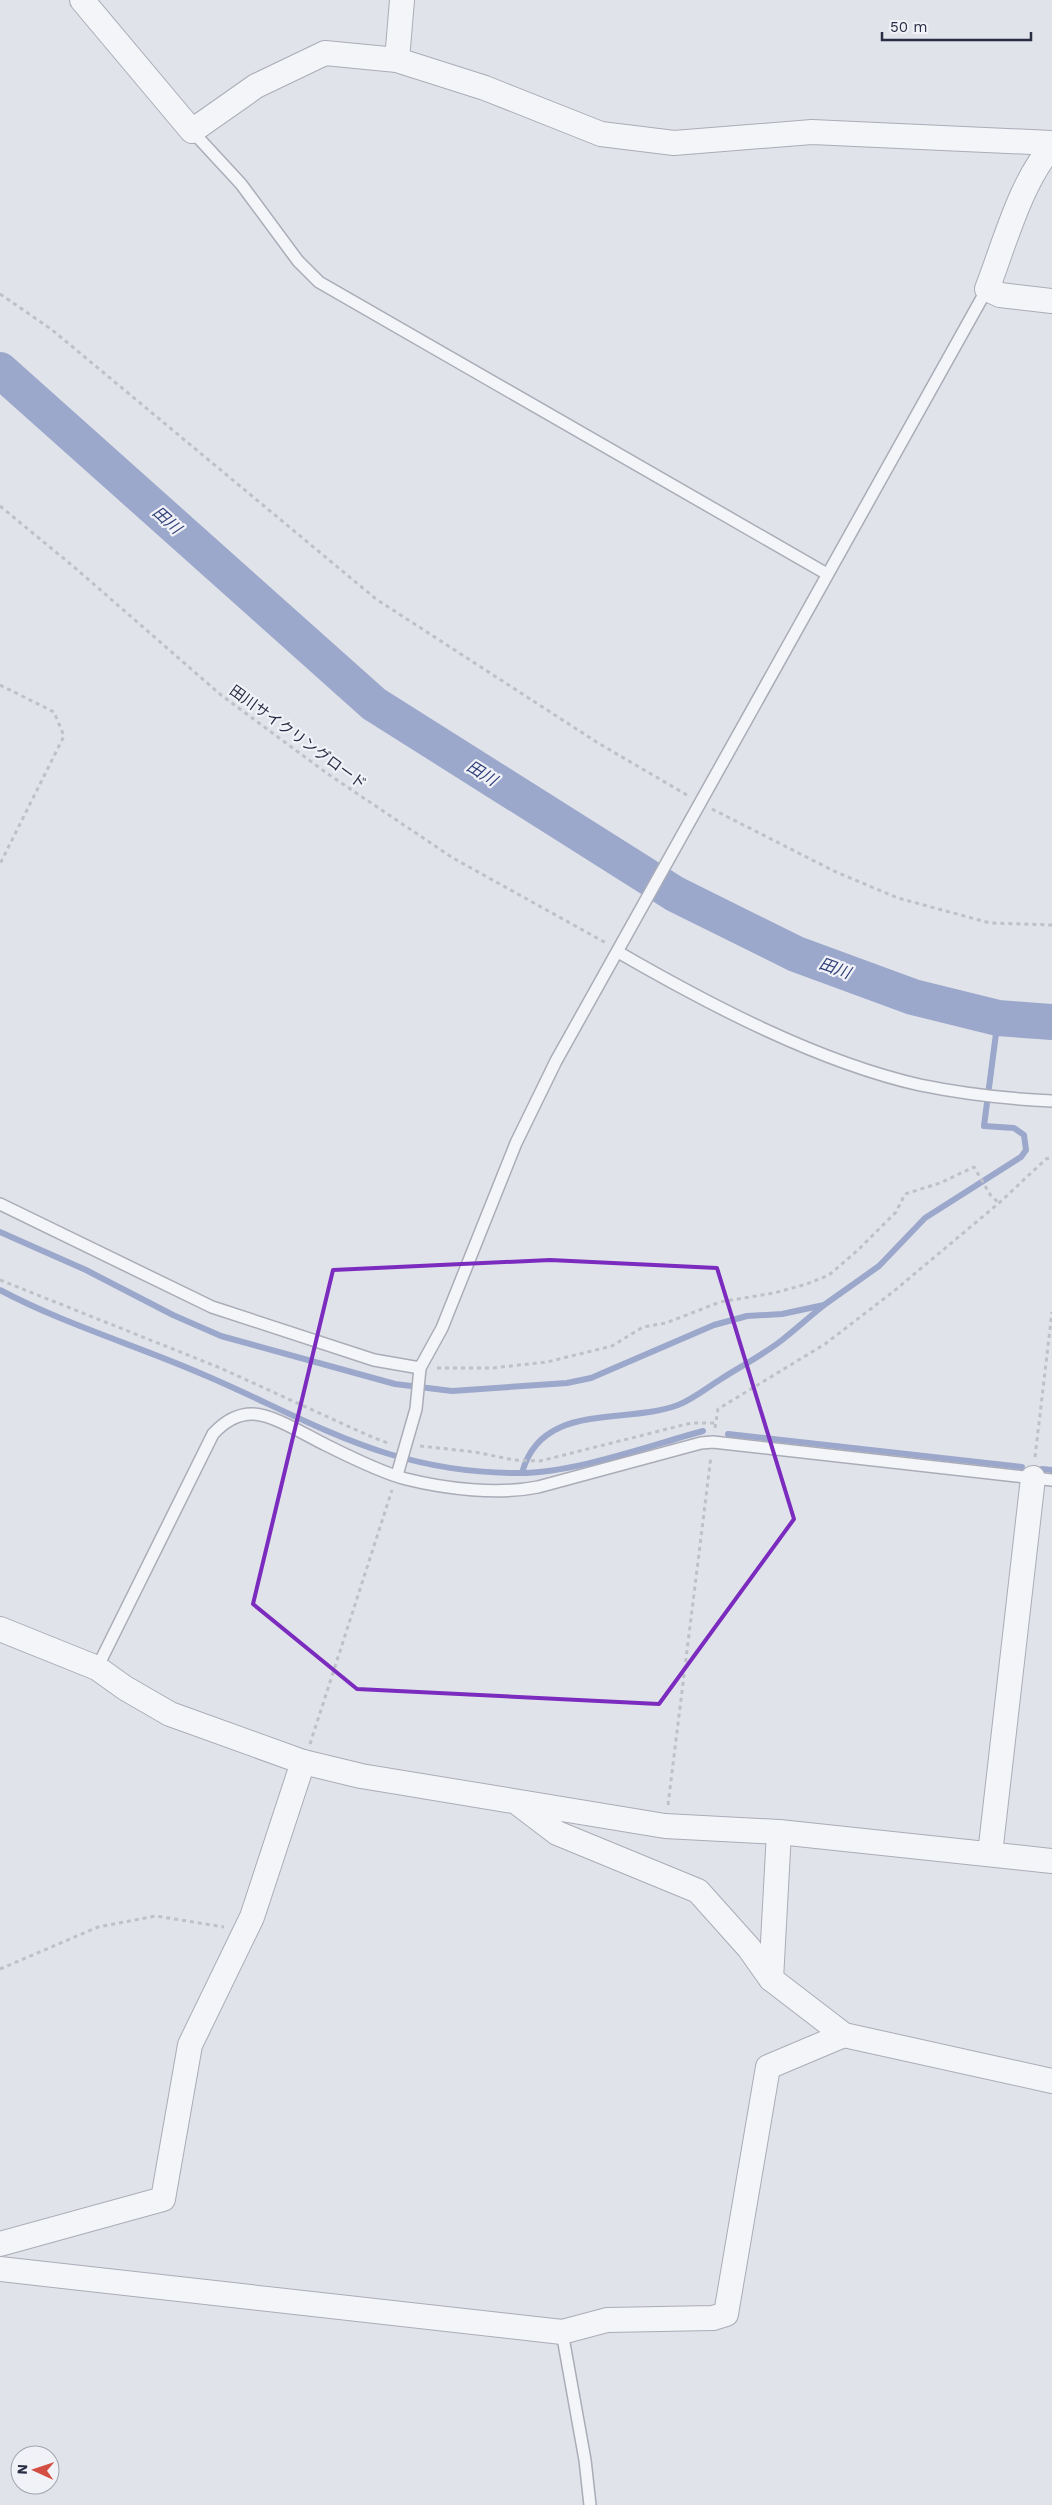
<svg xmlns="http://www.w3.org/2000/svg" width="1052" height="2505" viewBox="0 0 1052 2505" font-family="'Work Sans','Noto Sans JP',sans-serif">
	<rect width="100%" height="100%" fill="#e1e3ea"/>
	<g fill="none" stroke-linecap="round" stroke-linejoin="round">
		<g stroke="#9ba8cb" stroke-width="6">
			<path d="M0 1232 86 1270 173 1315 221 1336 395 1384 452 1391 567 1383 591 1378 714 1325 747 1316 782 1314 824 1305 879 1266 925 1218 1021 1157 1026 1150 1024 1135 1014 1128 984 1126 998 1018"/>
			<path d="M0 1290C64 1324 135 1345 202 1374 264 1400 324 1434 389 1454 429 1466 474 1473 516 1473 572 1474 648 1446 703 1431"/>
			<path d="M728 1434 1022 1467"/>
			<path d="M1042 1469 1052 1470"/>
			<path d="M522 1473C541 1401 625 1425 678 1405 693 1399 708 1387 721 1379 741 1366 763 1355 782 1340 796 1329 809 1317 823 1306"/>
		</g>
		<path stroke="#9ba8cb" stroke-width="36" d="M0 370 374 704 675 894 796 954 913 997 998 1018 1052 1022"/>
		<defs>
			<g id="service">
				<path d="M192 131 241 184 298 261 319 282 827 574"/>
				<path d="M618 952C708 1004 818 1062 920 1085 964 1094 1008 1099 1052 1101"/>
				<path d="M0 1204 212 1307 374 1360 420 1368"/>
				<path d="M397 1475 416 1409 420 1368 442 1328 516 1143 556 1061 987 289"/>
				<path d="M97 1668 213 1434C224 1422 236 1414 252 1414 273 1414 307 1436 326 1445 348 1456 382 1473 406 1479 446 1489 498 1495 538 1487L701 1443 713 1442 1052 1480"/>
				<path d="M562 2332 585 2460 590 2505"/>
			</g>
			<g id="minor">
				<path d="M82 0 192 131 256 86 325 53 397 60 485 88 601 134 674 143 812 132 1052 143"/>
				<path d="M397 60 402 0"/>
				<path d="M1052 147C1022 178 1003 248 987 289L1000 295 1052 301"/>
				<path d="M0 1629 97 1668 125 1688 170 1714 303 1762 361 1776 665 1826 779 1832 1052 1861"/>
				<path d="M519 1804 557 1833 698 1891 749 1948 771 1979 844 2035 1052 2081"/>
				<path d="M990 1854 1033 1478"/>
				<path d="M771 1979 779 1832"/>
				<path d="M0 2244 163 2199 190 2045 252 1917 303 1762"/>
				<path d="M0 2269 562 2332 607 2320 713 2318 726 2314 768 2067 844 2035"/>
			</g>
		</defs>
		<use href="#service" stroke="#aaacb8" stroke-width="14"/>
		<use href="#minor" stroke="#aaacb8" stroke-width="26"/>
		<g stroke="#bfc1c9" stroke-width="3" stroke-dasharray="4 4" stroke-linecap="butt">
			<path d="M0 294 51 329 376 599 598 743 687 795"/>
			<path d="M0 506 74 567 221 695 328 774 453 858 606 943"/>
			<path d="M0 685 54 712 64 736 0 864"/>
			<path d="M712 809 836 872 898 898 990 923 1052 925"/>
			<path d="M0 1280 218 1367 374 1438 391 1444"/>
			<path d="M437 1368H492L547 1362 612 1346 643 1327 666 1323 720 1302 774 1293 807 1284 829 1275 858 1250 896 1212 905 1194 940 1183 974 1167 991 1196 999 1203"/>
			<path d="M715 1428 718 1409 825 1344 894 1291 999 1203 1046 1159 1052 1157"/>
			<path d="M420 1446 475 1452 514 1460 540 1461 691 1423H716"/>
			<path d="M1035 1457 1052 1312"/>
			<path d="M310 1744 392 1490"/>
			<path d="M668 1805 711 1456"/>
			<path d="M0 1969 98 1927 156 1916 224 1927"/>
		</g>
		<use href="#service" stroke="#f4f5f8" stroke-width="11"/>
		<use href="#minor" stroke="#f4f5f8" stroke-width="24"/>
	</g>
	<path fill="none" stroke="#7b2cbf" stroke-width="4" stroke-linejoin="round" d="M550 1260 717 1268 794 1519 659 1704 357 1689 253 1604 333 1270Z"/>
	<g text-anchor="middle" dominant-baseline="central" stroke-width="4.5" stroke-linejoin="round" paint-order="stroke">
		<g font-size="15" fill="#292d43" stroke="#f1f2f8">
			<text transform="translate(298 737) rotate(36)">田川サイクリングロード</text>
		</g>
		<g font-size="16" font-style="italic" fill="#314178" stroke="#f1f2f8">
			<text transform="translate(167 520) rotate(42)">田川</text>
			<text transform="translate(482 773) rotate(32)">田川</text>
			<text transform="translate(835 968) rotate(20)">田川</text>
		</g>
	</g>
	<g transform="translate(35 2470) rotate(273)"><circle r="24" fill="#f1f2f8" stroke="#a1a3b0"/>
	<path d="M0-4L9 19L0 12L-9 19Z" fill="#d34e43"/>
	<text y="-8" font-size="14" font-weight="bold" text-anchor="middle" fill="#292d43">N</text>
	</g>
	<path d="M882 32v8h149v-8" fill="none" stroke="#292d43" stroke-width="2.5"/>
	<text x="890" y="32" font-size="15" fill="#292d43" stroke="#f1f2f8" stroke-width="4" paint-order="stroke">50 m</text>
</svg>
